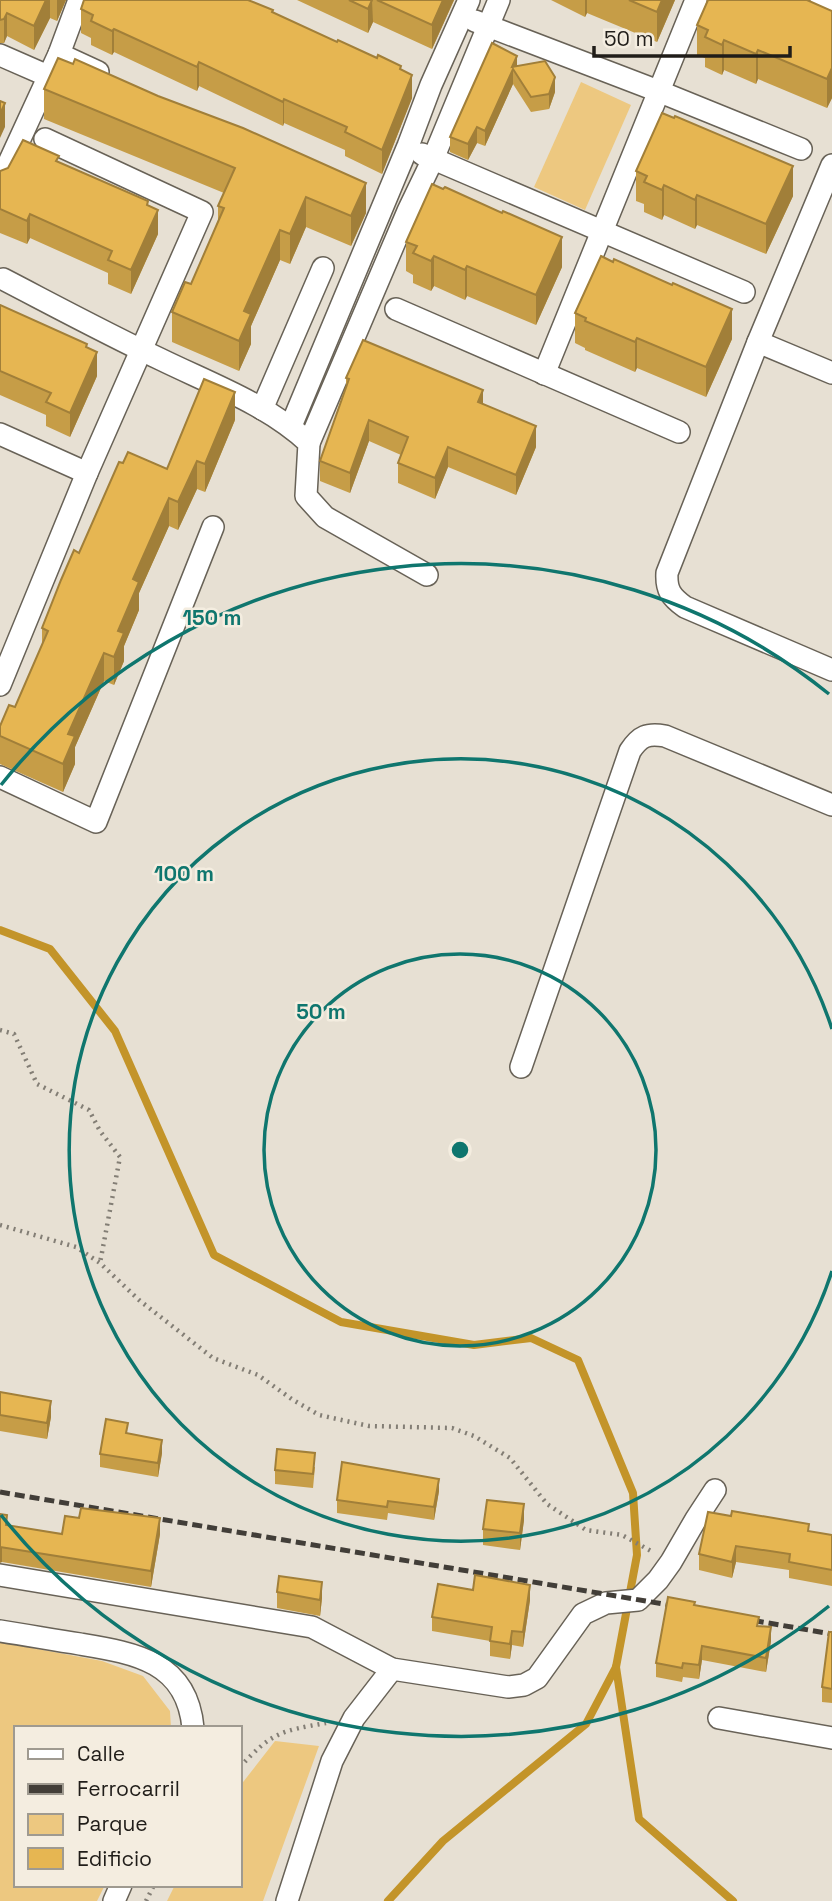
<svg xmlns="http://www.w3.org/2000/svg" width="832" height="1901" viewBox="0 0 832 1901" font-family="'Space Grotesk',sans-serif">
	<rect width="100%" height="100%" fill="#e7e0d3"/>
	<g fill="#edc880">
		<path d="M581 82 631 105 585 210 534 187Z"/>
		<path d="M0 1642 102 1661 143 1676 170 1711 171 1728H16V1885H105L97 1901H0Z"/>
		<path d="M275 1741 319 1746 263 1901H167L175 1885H240V1786Z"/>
	</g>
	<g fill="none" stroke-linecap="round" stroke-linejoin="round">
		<g stroke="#c39429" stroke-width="8">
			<path d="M0 930 50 949 115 1031 214 1255 341 1322 474 1345 531 1338 578 1360 633 1493 637 1555 616 1667 586 1724 443 1841 388 1901"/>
			<path d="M616 1667 639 1819 733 1901"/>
		</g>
		<defs>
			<g id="street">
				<path d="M821 0 832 5"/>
				<path d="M475 21 658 91 801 149"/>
				<path d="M59 54 98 72"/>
				<path d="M0 55 48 76"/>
				<path d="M422 154 744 292"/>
				<path d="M832 165 758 342 667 573C666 590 671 597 685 607L832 670"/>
				<path d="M0 182 59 54 79 0"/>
				<path d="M3 279C55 306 107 334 160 359 211 384 267 404 309 443L306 496 325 517 427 575"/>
				<path d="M396 309 679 432"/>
				<path d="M758 342 832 373"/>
				<path d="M544 374 696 0"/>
				<path d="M262 409 323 268"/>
				<path d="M291 426 408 146 431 85 469 0"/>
				<path d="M0 434 87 473"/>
				<path d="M309 443 408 211 433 159 499 0"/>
				<path d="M0 685 87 473 202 212 45 139"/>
				<path d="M0 777 96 822 213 527"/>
				<path d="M521 1067 630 751C640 736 647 733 665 736L832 805"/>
				<path d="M0 1575 312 1627 392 1669 508 1687 524 1685 537 1678 583 1614 606 1603 638 1600 658 1580 671 1562 696 1519 715 1490"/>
				<path d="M0 1631C27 1635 53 1640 80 1644 134 1653 187 1661 193 1728"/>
				<path d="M719 1718 832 1738"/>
				<path d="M114 1901 121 1885"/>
				<path d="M287 1901 332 1761 354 1718 392 1669"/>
			</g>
		</defs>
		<use href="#street" stroke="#686257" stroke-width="24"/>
		<g stroke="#837e75" stroke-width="4.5" stroke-dasharray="2 5" stroke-linecap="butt">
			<path d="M0 1030 14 1034 37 1084 89 1110 100 1131 120 1157 100 1263"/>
			<path d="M0 1225 76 1247 100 1263 139 1300 213 1358 258 1375 293 1400 319 1415 369 1426 452 1428 474 1436 510 1458 547 1504 586 1530 622 1535 651 1551"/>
			<path d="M240 1767C272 1732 281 1731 326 1723"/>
			<path d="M146 1901 154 1885"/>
		</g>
		<use href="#street" stroke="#fff" stroke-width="21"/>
		<g stroke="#423e38" stroke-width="5" stroke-dasharray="10 5" stroke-linecap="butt">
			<path d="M0 1492 687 1608"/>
			<path d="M739 1618 832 1634"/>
		</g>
	</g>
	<g fill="#c69d47">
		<path d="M0 0H66L57 21 50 18 34 50 7 36 4 43H0Z"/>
		<path d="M297 0H454L432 49 373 22 368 33Z"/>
		<path d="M551 0H675L657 42 587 13 585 17Z"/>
		<path d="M81 9 273 13 337 42 401 69 412 98 382 174 345 156V150L284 123 283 126 199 86 197 91 114 52 112 55 91 45V38L81 33Z"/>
		<path d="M832 11V98L827 108 758 79 756 84 724 70 722 75 705 67V58L697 55V25Z"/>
		<path d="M492 43 517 66 555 92 549 109 531 112 513 84 485 146 477 143 468 160 450 152V137Z"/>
		<path d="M44 89 366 213 351 246 306 227 290 264 280 260 251 326V344L239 371 172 342V312L191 284 218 222V206L224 193 44 119Z"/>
		<path d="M59 162 148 205 158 234 131 294 108 284V273L30 238 27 244 0 233V171Z"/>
		<path d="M636 171 793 196 766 254 697 225 695 229 664 215 662 220 644 212V204L636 201Z"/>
		<path d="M406 242 562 267 536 325 467 296 465 300 434 286 431 291 413 283V275L406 271Z"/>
		<path d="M0 305 87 348 97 376 70 437 46 426V415L0 395Z"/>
		<path d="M575 313 732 339 706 397 637 368 635 372 585 350V348L575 343Z"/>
		<path d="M346 378 483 405 536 447 516 495 448 467 435 499 398 483V463L401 455 369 441 350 493 320 481V461L346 387Z"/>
		<path d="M235 420 205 492 197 489 178 530 169 526 139 593V610L124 646V661L114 685 104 681 75 747V764L63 792 0 764V726L15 707 42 644V628L123 463 167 469Z"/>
		<path d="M0 1392 51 1417 47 1439 0 1431Z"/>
		<path d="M162 1453 158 1477 100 1467V1454Z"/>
		<path d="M315 1467 313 1488 275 1484V1470Z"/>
		<path d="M439 1491 434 1520 388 1513 387 1520 337 1513V1500Z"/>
		<path d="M0 1514 7 1525 62 1534H160L151 1587 2 1562Z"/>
		<path d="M524 1520 520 1550 483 1545V1529Z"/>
		<path d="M809 1531 832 1535V1586L789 1578V1570L736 1562 732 1578 699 1570V1554Z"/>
		<path d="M277 1592 322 1598 320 1616 277 1608Z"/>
		<path d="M530 1600 523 1647 512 1645 510 1659 490 1656V1641L432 1631V1617Z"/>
		<path d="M695 1605 759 1626 771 1641 766 1672 702 1660 699 1679 683 1677 682 1682 656 1677V1663Z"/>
		<path d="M832 1632V1703L822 1702V1687Z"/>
	</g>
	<g fill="#a17f39">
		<path d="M46 0H50V18L34 50V26Z"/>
		<path d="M57 0H66L57 21Z"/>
		<path d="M372 0 373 22 368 33V9Z"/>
		<path d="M443 0H454L432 49V25Z"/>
		<path d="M585 0H587V13L585 17Z"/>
		<path d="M662 0H675L657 42V12Z"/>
		<path d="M7 13V36L4 43V19Z"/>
		<path d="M114 29V52L112 55V31Z"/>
		<path d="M724 40V70L722 75V45Z"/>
		<path d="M758 50V79L756 84V54Z"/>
		<path d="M517 56V71L513 69V84L485 146V131Z"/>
		<path d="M199 62V86L197 91V67Z"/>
		<path d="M832 68V98L827 108V79Z"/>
		<path d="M412 75V98L382 174V150Z"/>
		<path d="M555 77V92L549 109V94Z"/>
		<path d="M284 99V123L283 126V102Z"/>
		<path d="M5 103V127L0 138V114Z"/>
		<path d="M477 127V143L468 160V144Z"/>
		<path d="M793 166V196L766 254V224Z"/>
		<path d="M366 183V213L351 246V216Z"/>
		<path d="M664 185V215L662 220V190Z"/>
		<path d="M697 195V225L695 229V200Z"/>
		<path d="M306 197V227L290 264V234Z"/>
		<path d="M158 210V234L131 294V270Z"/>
		<path d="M30 214V238L27 244V221Z"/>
		<path d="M280 230V260L251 326V344L239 371V341L244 311Z"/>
		<path d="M562 237V267L536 325V295Z"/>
		<path d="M434 256V286L431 291V261Z"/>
		<path d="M467 266V296L465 300V270Z"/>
		<path d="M732 309V339L706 397V367Z"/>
		<path d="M637 338V368L635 372V342Z"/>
		<path d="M97 352V376L70 437V413Z"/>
		<path d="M483 390V410L478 402Z"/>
		<path d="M235 392V420L205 492V464Z"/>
		<path d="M369 420V441L350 493V473Z"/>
		<path d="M536 426V447L516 495V475Z"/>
		<path d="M448 447V467L435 499V478Z"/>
		<path d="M197 461V489L178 530V502Z"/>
		<path d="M169 498V526L139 593V610L124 646V661L114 685V657L118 631 133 579Z"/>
		<path d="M104 653V681L75 747V764L63 792V764L68 734Z"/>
		<path d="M51 1401V1417L47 1439V1423Z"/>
		<path d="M162 1440V1453L158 1477V1463Z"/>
		<path d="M439 1479V1491L434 1520V1507Z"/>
		<path d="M524 1504V1520L520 1550V1533Z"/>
		<path d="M160 1518V1534L151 1587V1571Z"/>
		<path d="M2 1546V1562L0 1563V1547Z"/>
		<path d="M736 1546V1562L732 1578V1562Z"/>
		<path d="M322 1582V1598L320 1616V1600Z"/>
		<path d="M530 1585V1600L523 1647V1632Z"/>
		<path d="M771 1627V1641L766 1672V1658Z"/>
		<path d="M512 1631V1645L510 1659V1644Z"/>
		<path d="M702 1646V1660L699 1679V1665Z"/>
	</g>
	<g fill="#e6b652" stroke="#a17f39" stroke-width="2">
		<path d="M0 0H46L34 26 7 13 4 19 0 20Z"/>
		<path d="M84 0H248L273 10 272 12 337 42 338 40 377 58 378 55 401 66 400 69 412 75 382 150 345 132 347 127 284 99 283 102 199 62 197 67 114 29 112 31 91 21 93 15 81 9Z"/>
		<path d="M349 0H372L368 9Z"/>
		<path d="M377 0H443L432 25Z"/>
		<path d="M629 0H662L657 12Z"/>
		<path d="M708 0H807L832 11V68L827 79 758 50 756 54 724 40 722 45 705 37 708 30 697 25Z"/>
		<path d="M492 43 517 56 512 67 545 61 555 77 549 94 531 97 513 69 485 131 477 127 468 144 450 137Z"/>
		<path d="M58 58 73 64 75 59 158 96 243 128 366 183 351 216 306 197 290 234 280 230 244 311 251 314 239 341 172 312 185 282 191 284 224 208 218 206 235 168 44 89Z"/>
		<path d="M0 101 5 103 0 114Z"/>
		<path d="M662 113 674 118 675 116 793 166 766 224 697 195 695 200 664 185 662 190 644 182 647 176 636 171Z"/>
		<path d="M23 140 59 156 56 161 148 201 147 205 158 210 131 270 108 260 112 251 30 214 27 221 0 209V171L8 168Z"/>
		<path d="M432 184 443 189 445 187 502 213 503 211 562 237 536 295 467 266 465 270 434 256 431 261 413 253 417 246 406 242Z"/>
		<path d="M601 256 613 262 614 259 672 285 673 283 732 309 706 367 637 338 635 342 585 321 586 318 575 313Z"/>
		<path d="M0 305 87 344 86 347 97 352 70 413 46 402 51 393 0 371Z"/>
		<path d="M363 340 483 390 478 402 536 426 516 475 448 447 435 478 398 463 408 437 369 420 350 473 320 461 349 379 346 378Z"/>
		<path d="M204 379 235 392 205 464 197 461 178 502 169 498 133 579 139 582 118 631 124 633 114 657 104 653 68 734 75 736 63 764 0 736V726L9 705 15 707 48 631 42 628 61 580 74 550 79 553 119 462 123 463 128 452 167 469Z"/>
		<path d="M0 1392 51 1401 47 1423 0 1415Z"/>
		<path d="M106 1419 128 1423 126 1433 162 1440 158 1463 100 1454Z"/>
		<path d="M277 1449 315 1453 313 1474 275 1470Z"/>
		<path d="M342 1462 439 1479 434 1507 388 1501 387 1507 337 1500Z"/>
		<path d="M487 1500 524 1504 520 1533 483 1529Z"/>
		<path d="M81 1508 160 1518 151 1571 0 1547V1514L7 1515 6 1525 62 1534 65 1516 79 1518Z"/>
		<path d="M732 1511 809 1524 808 1531 832 1535V1570L789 1562 790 1554 736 1546 732 1562 699 1554 708 1512 731 1516Z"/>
		<path d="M475 1575 530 1585 523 1632 512 1631 510 1644 490 1641 492 1627 432 1617 438 1584 473 1590Z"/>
		<path d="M279 1576 322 1582 320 1600 277 1592Z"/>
		<path d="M668 1597 695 1602 694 1605 759 1617 757 1626 771 1627 766 1658 702 1646 699 1665 683 1663 682 1668 656 1663Z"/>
		<path d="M829 1632H832V1689L822 1687Z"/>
	</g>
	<g fill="none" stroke="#0f766e" stroke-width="3.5">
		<circle cx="460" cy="1150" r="196"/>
		<path d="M832 1271A391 391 0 1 1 832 1029"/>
		<path d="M829 1606A587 587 0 0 1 1 1515M1 785A587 587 0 0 1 829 694"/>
	</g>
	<circle cx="460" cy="1150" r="10" fill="#0f766e" stroke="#f4ede0" stroke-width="3.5"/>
	<g font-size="21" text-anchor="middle" font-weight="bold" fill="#0f766e" stroke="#f4ede0" stroke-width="5" stroke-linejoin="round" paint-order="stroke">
		<text x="212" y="625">150 m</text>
		<text x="184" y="881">100 m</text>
		<text x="321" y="1019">50 m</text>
	</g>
	<rect x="14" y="1726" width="228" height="161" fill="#f4ede0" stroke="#9f9a90" stroke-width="2"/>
	<rect x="28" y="1749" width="35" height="10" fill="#ffffff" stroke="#9f9a90" stroke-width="2"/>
	<text x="77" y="1761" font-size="21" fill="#201d19">Calle</text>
	<rect x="28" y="1784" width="35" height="10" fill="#423e38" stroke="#9f9a90" stroke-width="2"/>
	<text x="77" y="1796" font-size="21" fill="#201d19">Ferrocarril</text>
	<rect x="28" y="1814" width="35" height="21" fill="#edc880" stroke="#9f9a90" stroke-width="2"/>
	<text x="77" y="1831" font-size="21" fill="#201d19">Parque</text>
	<rect x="28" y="1848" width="35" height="21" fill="#e6b652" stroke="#9f9a90" stroke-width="2"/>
	<text x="77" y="1866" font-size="21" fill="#201d19">Edificio</text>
	<path d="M594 46v10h196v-10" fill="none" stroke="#201d19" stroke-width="3.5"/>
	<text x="604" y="46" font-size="21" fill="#201d19" stroke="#f4ede0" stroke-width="5" paint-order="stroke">50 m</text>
</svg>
